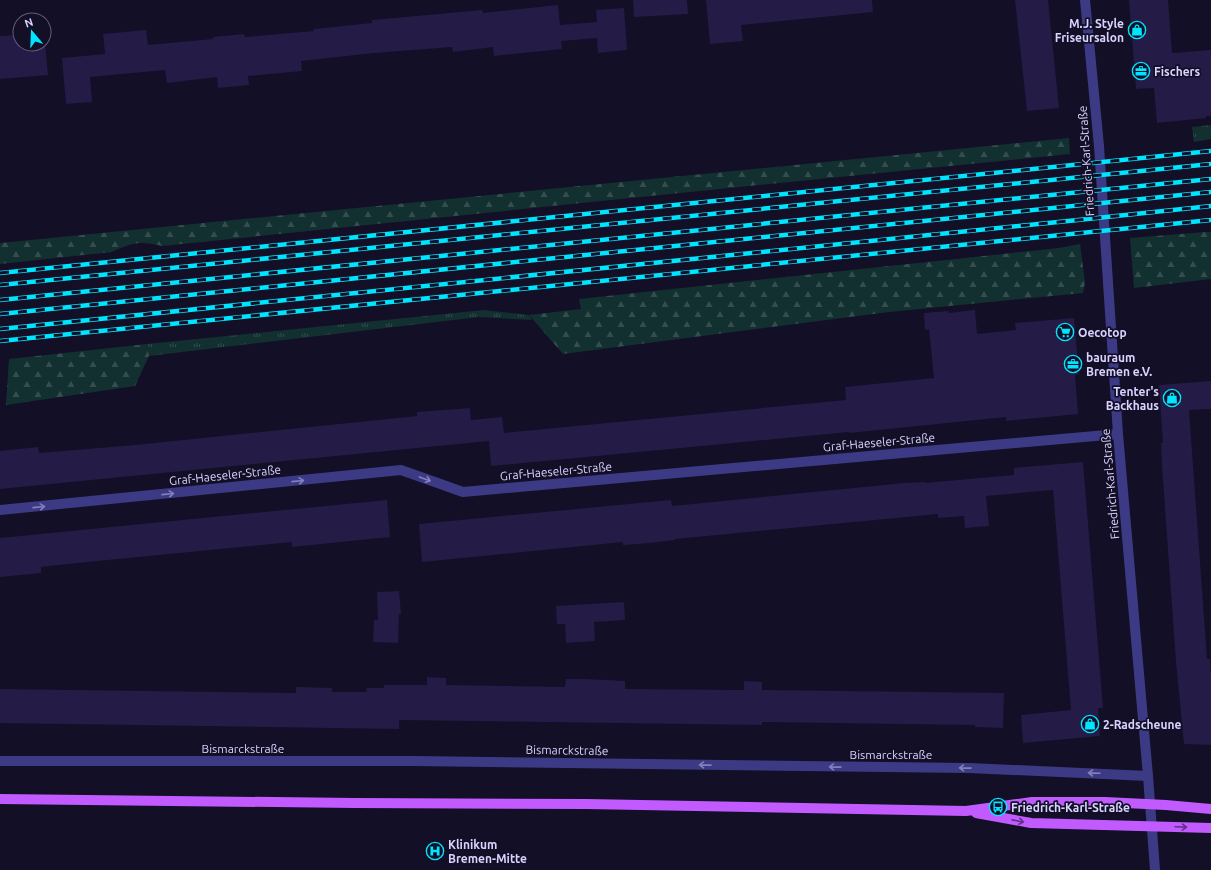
<svg xmlns="http://www.w3.org/2000/svg" width="1211" height="870" viewBox="0 0 1211 870" font-family="Ubuntu,sans-serif">
	<defs>
		<pattern id="grass-tufts" width="24" height="20" patternUnits="userSpaceOnUse"><rect width="24" height="20" fill="#12302f"/><path d="M3 7l-1-3M5 7V3M7 7l1-3M15 17l-1-3M17 17v-4M19 17l1-3" fill="none" stroke="#344d4e"/></pattern>
		<pattern id="forest-firs" width="22" height="20" patternUnits="userSpaceOnUse"><rect width="22" height="20" fill="#12302f"/><path d="M5 1l3.5 6h-7zM16 11l3.5 6h-7z" fill="#344d4e"/></pattern>
	</defs>
	<rect width="100%" height="100%" fill="#130f26"/>
	<g fill="url(#grass-tufts)">
		<path d="M1211 125V139L1194 142 1192 127Z"/>
		<path d="M484 310 529 315 532 320 479 317 149 356 147 344Z"/>
	</g>
	<g fill="url(#forest-firs)">
		<path d="M1069 138 1070 154 670 194 162 246C140 241 133 242 112 252L0 264V243Z"/>
		<path d="M1205 232H1211V279L1134 288 1130 238Z"/>
		<path d="M1080 244 1085 282 1083 293 889 312 563 354 529 315 581 309 579 299 1059 248Z"/>
		<path d="M147 344 149 356 135 386 6 405 9 359Z"/>
	</g>
	<g fill="#241b47">
		<path d="M633 0H687L688 14 634 17Z"/>
		<path d="M706 0H872L873 12 741 25 743 41 710 44Z"/>
		<path d="M1015 0H1048L1059 108 1027 111Z"/>
		<path d="M1129 0H1168L1172 53 1211 50V116H1206V118L1157 123 1154 88 1136 89Z"/>
		<path d="M558 5 560 25 597 22 596 10 624 8 627 50 598 53 597 38 561 41 562 49 494 56 493 47 453 52 452 47 374 53 301 61 302 71 248 76 249 85 218 88 217 77 167 83 165 70 90 77 92 102 66 104 62 58 105 54 103 34 146 30 148 45 213 39V37L244 34 245 37 314 31V29L372 23V20L482 10 483 13Z"/>
		<path d="M44 32 48 75 0 79V36L20 35V44H44Z"/>
		<path d="M975 310 977 334 1016 330 1015 323 1074 318 1079 374 1075 375 1078 414 1006 421V417L849 433V432L491 466 489 441 0 489V451L38 447 39 453 135 445 417 416V412L470 408 471 420 502 417 504 433 846 400 845 387 934 378 929 329 925 330 924 313 948 311 949 313Z"/>
		<path d="M1211 381V409L1189 410 1207 659H1210L1211 674V745L1184 744 1176 662 1162 466 1161 443H1163L1159 385Z"/>
		<path d="M1083 462 1103 708H1098L1100 736 1023 743 1021 715 1071 710 1053 490 986 496 989 526 965 528 964 516 938 518V514L675 539V540L650 543 623 545V542L422 562 419 524 671 500 672 506 905 483 925 482V483L1014 475V468Z"/>
		<path d="M387 500 390 537 292 547V542L77 563 41 567V573L0 577V538Z"/>
		<path d="M399 591 401 614H399L398 643 373 642 374 620H378L377 592Z"/>
		<path d="M624 602 625 620 594 622 595 641 566 643 565 624H557L556 606Z"/>
		<path d="M427 677 446 678V685L565 687 566 679H585L625 681V689L744 690V681L762 682V690L1004 693 1003 728 975 727V725L762 722V725L399 720V729L0 723V689L296 693V687L332 688V692H366L367 688H384V685H427Z"/>
	</g>
	<g fill="none" stroke-linecap="round" stroke-linejoin="round">
		<g stroke="#3d3a85" stroke-width="10">
			<path d="M1085 0 1099 146 1118 434 1148 776 1155 870"/>
			<path d="M0 510 401 470 463 492 1118 434"/>
			<path d="M0 761H413L969 768 1148 776"/>
		</g>
		<g stroke="#c25bff" stroke-width="10">
			<path d="M0 799 355 803 586 804 966 811 1032 802H1105L1166 805 1211 809"/>
			<path d="M976 813 1031 823 1211 828"/>
		</g>
		<defs>
			<g id="rail">
				<path d="M0 273 1211 151"/>
				<path d="M0 285 1211 164"/>
				<path d="M0 300 1211 179"/>
				<path d="M0 314 1211 192"/>
				<path d="M0 329 1078 220 1211 206"/>
				<path d="M0 341 1211 220"/>
			</g>
		</defs>
		<use href="#rail" stroke="#00e5ff" stroke-width="4.5"/>
		<use href="#rail" stroke="#130f26" stroke-width="3" stroke-dasharray="9" stroke-linecap="butt"/>
	</g>
	<defs><path id="oneway-shaft" d="M-6 0H5M1.5-3L5.5 0L1.5 3" fill="none" stroke-width="1.6" stroke-linecap="round" stroke-linejoin="round"/></defs>
	<g stroke="#837fbc">
		<use href="#oneway-shaft" transform="translate(425 479) rotate(20)"/>
		<use href="#oneway-shaft" transform="translate(298 481) rotate(-6)"/>
		<use href="#oneway-shaft" transform="translate(168 494) rotate(-6)"/>
		<use href="#oneway-shaft" transform="translate(39 507) rotate(-6)"/>
		<use href="#oneway-shaft" transform="translate(705 765) rotate(-179)"/>
		<use href="#oneway-shaft" transform="translate(835 767) rotate(-179)"/>
		<use href="#oneway-shaft" transform="translate(965 768) rotate(-179)"/>
		<use href="#oneway-shaft" transform="translate(1094 773) rotate(-178)"/>
	</g>
	<g stroke="#623188">
		<use href="#oneway-shaft" transform="translate(1018 821) rotate(11)"/>
		<use href="#oneway-shaft" transform="translate(1181 827) rotate(2)"/>
	</g>
	<defs>
		<symbol id="shop-ring" viewBox="-11 -11 22 22"><circle r="9.5" fill="#130f26" stroke="#00e5ff" stroke-width="1.5"/><path d="M-5-2.5h2.3a2.7 3.5 0 0 1 5.4 0H5L5.5 6h-11ZM-1.5-2.5h3a1.5 2.3 0 0 0-3 0Z" fill="#00e5ff"/></symbol>
		<symbol id="office-ring" viewBox="-11 -11 22 22"><circle r="9.5" fill="#130f26" stroke="#00e5ff" stroke-width="1.5"/><path d="M-6-3h4V-5.5h4V-3h4V5H-6ZM-1-4.5V-3h2v-1.5ZM-6 0V1H6V0Z" fill="#00e5ff"/></symbol>
		<symbol id="supermarket-ring" viewBox="-11 -11 22 22"><circle r="9.5" fill="#130f26" stroke="#00e5ff" stroke-width="1.5"/><path d="M-6-5.5h2.5l.6 2H6L4.5 2H-2.5L-4.4-4H-6ZM-1.5 3.2a1.3 1.3 0 1 0 .1 0ZM3 3.2a1.3 1.3 0 1 0 .1 0Z" fill="#00e5ff"/></symbol>
		<symbol id="bus-ring" viewBox="-11 -11 22 22"><circle r="9.5" fill="#130f26" stroke="#00e5ff" stroke-width="1.5"/><path d="M-5-6H5V4H4V6H2V4H-2V6H-4V4H-5ZM-3.5-4V0h7V-4ZM-3.5 1.2v1.5H-2V1.2ZM2 1.2v1.5H3.5V1.2Z" fill="#00e5ff"/></symbol>
		<symbol id="hospital-ring" viewBox="-11 -11 22 22"><circle r="9.5" fill="#130f26" stroke="#00e5ff" stroke-width="1.5"/><path d="M-5-5h3v3.5h4V-5h3V5h-3V1.5h-4V5h-3Z" fill="#00e5ff"/></symbol>
	</defs>
	<g fill-rule="evenodd">
		<use href="#shop-ring" x="1127" y="20" width="20" height="20"/>
		<use href="#office-ring" x="1131" y="61" width="20" height="20"/>
		<use href="#supermarket-ring" x="1055" y="322" width="20" height="20"/>
		<use href="#office-ring" x="1063" y="354" width="20" height="20"/>
		<use href="#shop-ring" x="1162" y="388" width="20" height="20"/>
		<use href="#shop-ring" x="1080" y="714" width="20" height="20"/>
		<use href="#bus-ring" x="988" y="797" width="20" height="20"/>
		<use href="#hospital-ring" x="425" y="841" width="20" height="20"/>
	</g>
	<g text-anchor="middle" dominant-baseline="central" stroke-width="3.5" stroke-linejoin="round" paint-order="stroke">
		<g font-size="12" font-weight="bold" fill="#d9d4ff" stroke="#130f26" text-anchor="start">
			<text x="1124" y="23" text-anchor="end">M.J. Style<tspan x="1124" dy="14">Friseursalon</tspan></text>
			<text x="1154" y="71">Fischers</text>
			<text x="1078" y="332">Oecotop</text>
			<text x="1086" y="357">bauraum<tspan x="1086" dy="14">Bremen e.V.</tspan></text>
			<text x="1159" y="391" text-anchor="end">Tenter's<tspan x="1159" dy="14">Backhaus</tspan></text>
			<text x="1103" y="724">2-Radscheune</text>
			<text x="1011" y="807">Friedrich-Karl-Straße</text>
			<text x="448" y="844">Klinikum<tspan x="448" dy="14">Bremen-Mitte</tspan></text>
		</g>
		<g font-size="12" fill="#d9d4ff" stroke="#130f26">
			<text transform="translate(1086 161) rotate(-94)">Friedrich-Karl-Straße</text>
			<text transform="translate(879 442) rotate(-5)">Graf-Haeseler-Straße</text>
			<text transform="translate(556 471) rotate(-5)">Graf-Haeseler-Straße</text>
			<text transform="translate(225 475) rotate(-6)">Graf-Haeseler-Straße</text>
			<text transform="translate(1110 484) rotate(-95)">Friedrich-Karl-Straße</text>
			<text x="243" y="748">Bismarckstraße</text>
			<text transform="translate(567 750) rotate(1)">Bismarckstraße</text>
			<text x="891" y="754">Bismarckstraße</text>
		</g>
	</g>
	<g transform="translate(32 32) rotate(341)"><circle r="19" fill="#130f26" stroke="#625e7d"/>
	<path d="M0-3L7 15L0 10L-7 15Z" fill="#00e5ff"/>
	<text y="-6" font-size="11" font-weight="bold" text-anchor="middle" fill="#d9d4ff">N</text>
	</g>
</svg>
